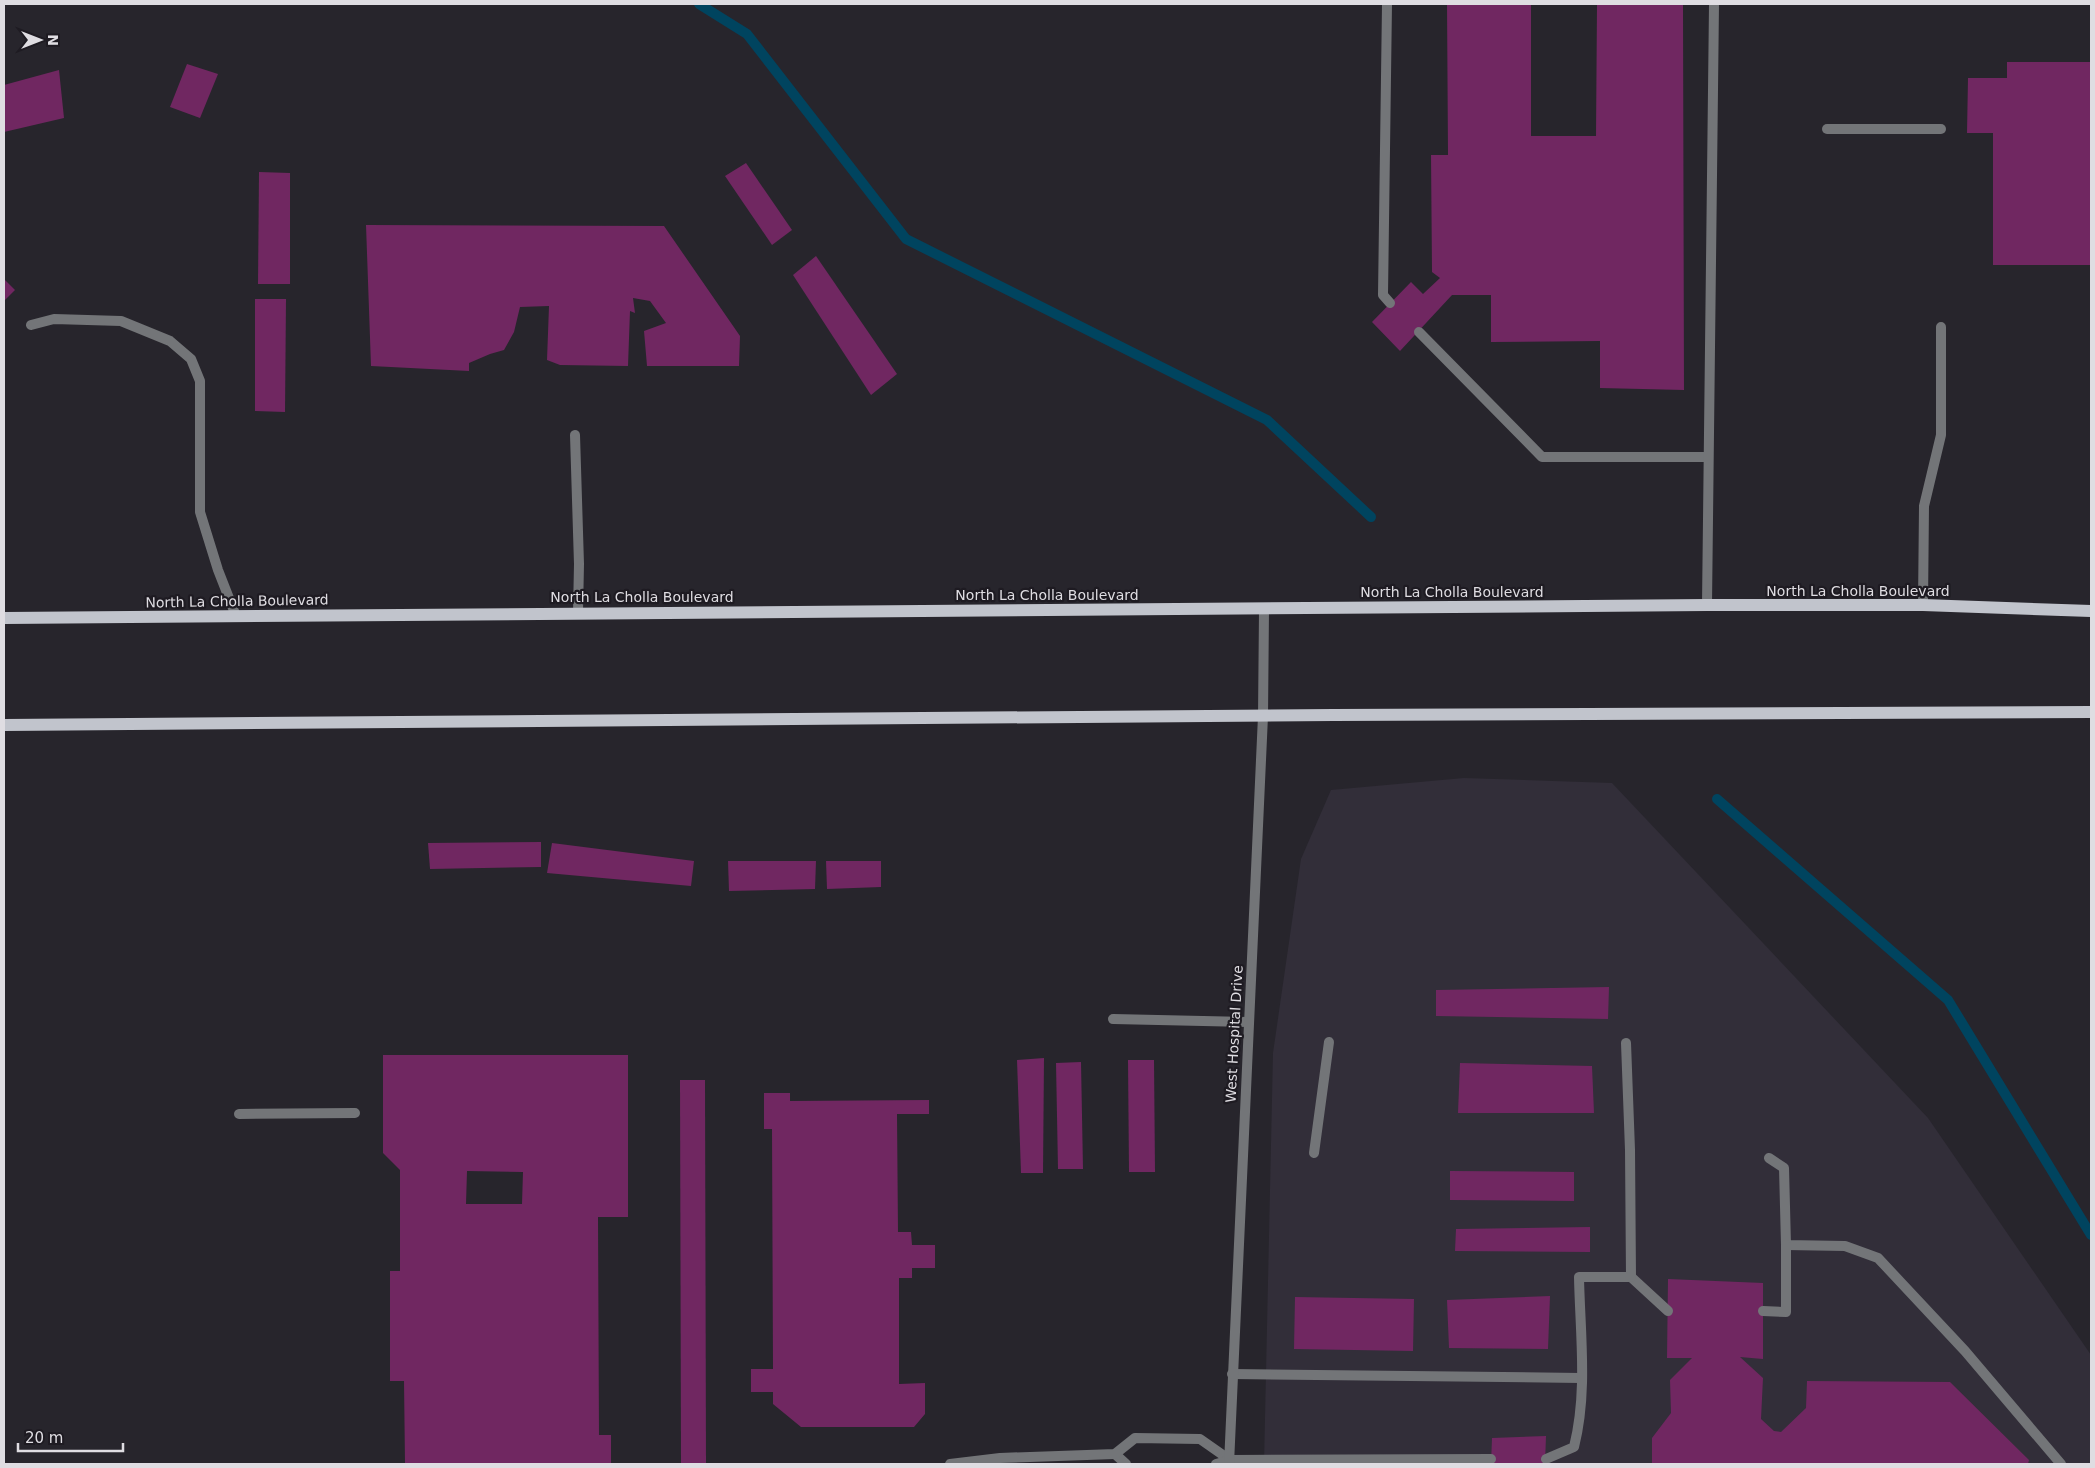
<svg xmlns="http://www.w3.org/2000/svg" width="2095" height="1468" viewBox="0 0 2095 1468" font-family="'DejaVu Sans',sans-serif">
	<rect width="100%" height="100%" fill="#27252c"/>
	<path fill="#322e39" d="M1464 778 1612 783 1928 1118 2091 1355V1464H1264L1273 1053 1301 859 1331 790Z"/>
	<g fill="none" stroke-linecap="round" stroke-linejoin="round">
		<g stroke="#00445f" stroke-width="10">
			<path d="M699 4 747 34 906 239 1267 420 1371 517"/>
			<path d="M1717 799 1948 1000 2091 1235"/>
		</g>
	</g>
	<g fill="#702761" fill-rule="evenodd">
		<path d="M1447 4H1531V136H1596L1597 4H1683L1684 390 1600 388V341L1491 342V295H1452L1400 351 1372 322 1411 282 1423 294 1440 278 1432 272 1431 155H1448Z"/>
		<path d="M2007 62H2091V265H1993V133H1967L1968 78H2007Z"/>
		<path d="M187 64 218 74 200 118 170 107Z"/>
		<path d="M59 70 64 118 4 132V85Z"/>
		<path d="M746 163 792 230 772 245 725 176Z"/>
		<path d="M259 172 290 173V284H258Z"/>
		<path d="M366 225 664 226 740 336 739 366H647L644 331 666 323 650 301 633 298 635 313 630 311 628 366 560 365 547 360 549 306 520 307 514 332 504 350 490 354 469 363V371L371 366Z"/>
		<path d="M816 256 897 374 871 395 793 275Z"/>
		<path d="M4 279 15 290 4 301Z"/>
		<path d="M255 299H286L285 412 255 411Z"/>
		<path d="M541 842V867L430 869 428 843Z"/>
		<path d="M552 843 694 861 691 886 547 873Z"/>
		<path d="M728 861H816L815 889 729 891Z"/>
		<path d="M826 861H881V887L827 889Z"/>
		<path d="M1609 987 1608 1019 1436 1016V990Z"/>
		<path d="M383 1055H628V1217H598L599 1435H611V1464H405L404 1381H390V1271H400V1170L383 1153ZM467 1171 523 1172 522 1204H466Z"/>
		<path d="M1044 1058 1043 1173H1021L1017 1060Z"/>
		<path d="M1128 1060H1154L1155 1172H1129Z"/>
		<path d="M1081 1062 1083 1169H1058L1056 1063Z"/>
		<path d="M1460 1063 1592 1066 1594 1113H1458Z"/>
		<path d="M680 1080H705L706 1464H681Z"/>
		<path d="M764 1093H790V1101L929 1100V1114H897L898 1232H911L912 1245H935V1268H912V1278H899V1384L925 1383V1414L914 1427H801L773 1404V1392H751V1369H773L772 1129H764Z"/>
		<path d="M1450 1171 1574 1172V1201L1450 1200Z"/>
		<path d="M1590 1227V1252L1455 1251 1456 1229Z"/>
		<path d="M1668 1279 1763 1283V1359L1740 1357 1763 1378 1761 1419 1774 1431 1781 1432 1806 1408 1807 1381 1950 1382 2029 1460 2028 1464H1652V1438L1671 1413 1670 1380 1692 1358H1667Z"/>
		<path d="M1550 1296 1548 1349 1449 1348 1447 1300Z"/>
		<path d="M1295 1297 1414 1299 1413 1351 1294 1349Z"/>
		<path d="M1546 1436 1545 1464H1491L1492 1438Z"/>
	</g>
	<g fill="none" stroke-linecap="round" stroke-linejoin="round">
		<g stroke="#737578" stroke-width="10">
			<path d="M1387 4 1383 295 1390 303"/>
			<path d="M1827 129H1941"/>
			<path d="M31 325 54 319 121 321 170 341 191 359 200 381V512L218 570 236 616"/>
			<path d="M1419 332 1542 457H1708"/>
			<path d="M575 435 579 564 578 612"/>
			<path d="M1707 605 1714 4"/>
			<path d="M1923 605 1924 506 1941 435V327"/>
			<path d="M1113 1019 1248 1022"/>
			<path d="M239 1114 355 1113"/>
			<path d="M1314 1153 1329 1042"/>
			<path d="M1769 1158 1784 1168 1786 1245 1845 1246 1878 1258 1965 1351 2061 1464"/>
			<path d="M1631 1277 1668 1311"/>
			<path d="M1763 1311 1786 1312V1245"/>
			<path d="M1232 1374 1581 1378"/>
			<path d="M1115 1454 1126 1464"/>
			<path d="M1546 1459 1574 1447C1588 1392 1580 1332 1579 1277H1631L1630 1150 1626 1043"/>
			<path d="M950 1464 1000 1458 1115 1454 1135 1438 1200 1439 1230 1460"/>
			<path d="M1216 1464 1230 1460 1491 1459"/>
		</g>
		<path stroke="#737578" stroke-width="10" d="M1229 1464 1263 716 1264 610"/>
		<g stroke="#c1c4cc" stroke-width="12">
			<path d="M4 618 1707 605H1923L2091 611"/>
			<path d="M4 725 1333 715 2091 712"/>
		</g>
	</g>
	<g text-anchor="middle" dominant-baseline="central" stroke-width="4.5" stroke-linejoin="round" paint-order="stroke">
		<g font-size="14" fill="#dfdde2" stroke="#1e1b22">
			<text x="1858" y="591">North La Cholla Boulevard</text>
			<text x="1452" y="592">North La Cholla Boulevard</text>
			<text x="1047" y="595">North La Cholla Boulevard</text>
			<text x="642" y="597">North La Cholla Boulevard</text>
			<text transform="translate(237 601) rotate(-1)">North La Cholla Boulevard</text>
			<text transform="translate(1234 1034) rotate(-87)">West Hospital Drive</text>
		</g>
	</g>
	<rect width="2095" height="1468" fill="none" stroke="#dfdde2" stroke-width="10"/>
	<g transform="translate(40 40) rotate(90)" stroke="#1e1b22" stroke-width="4" paint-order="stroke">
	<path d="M0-4L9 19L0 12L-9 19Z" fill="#dfdde2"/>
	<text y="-8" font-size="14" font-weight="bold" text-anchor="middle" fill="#dfdde2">N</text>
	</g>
	<path d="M18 1443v8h105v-8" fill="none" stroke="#dfdde2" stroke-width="2.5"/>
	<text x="25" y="1443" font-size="15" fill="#dfdde2" stroke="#1e1b22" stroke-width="4" paint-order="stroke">20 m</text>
</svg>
